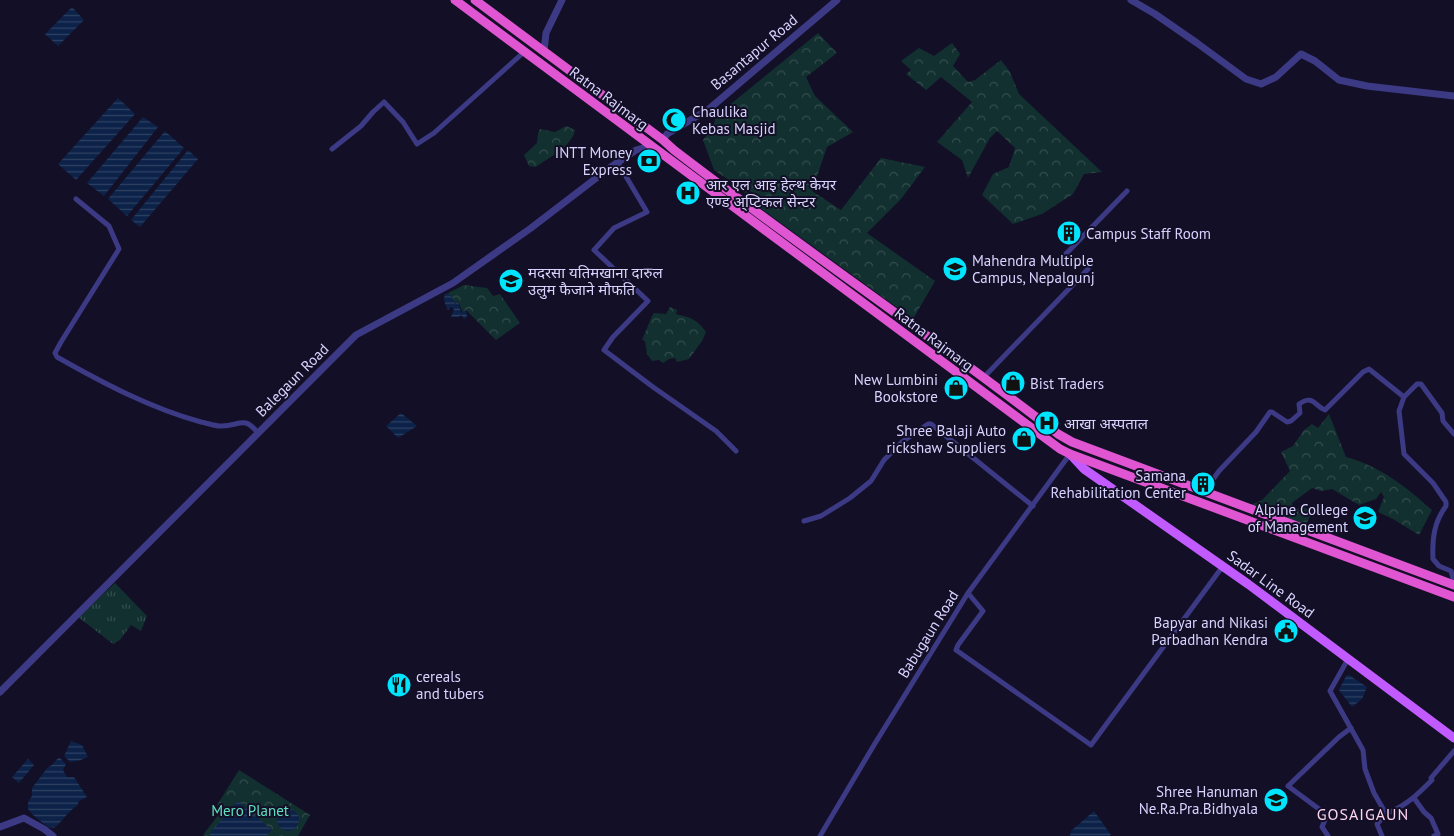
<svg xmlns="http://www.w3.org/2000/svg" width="1454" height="836" viewBox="0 0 1454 836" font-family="'PT Sans','Noto Sans Devanagari',sans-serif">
	<defs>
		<pattern id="grass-tufts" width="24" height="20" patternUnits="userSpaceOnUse" patternTransform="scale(1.25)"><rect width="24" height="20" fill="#12302f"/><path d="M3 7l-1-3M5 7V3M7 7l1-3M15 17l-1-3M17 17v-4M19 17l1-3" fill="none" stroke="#344d4e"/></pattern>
		<pattern id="forest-crowns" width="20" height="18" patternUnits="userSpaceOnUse" patternTransform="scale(1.25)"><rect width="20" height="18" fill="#12302f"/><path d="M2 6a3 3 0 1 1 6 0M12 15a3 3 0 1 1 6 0" fill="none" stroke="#344d4e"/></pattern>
		<pattern id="water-rules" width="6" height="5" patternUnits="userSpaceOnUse" patternTransform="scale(1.25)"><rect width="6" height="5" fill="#0c2248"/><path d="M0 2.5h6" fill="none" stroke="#2f4163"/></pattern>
	</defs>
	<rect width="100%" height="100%" fill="#130f26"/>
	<path fill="url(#grass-tufts)" d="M115 583 147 616 141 631 131 625 120 640 113 644 78 617Z"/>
	<g fill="url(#forest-crowns)">
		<path d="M818 33 837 53 806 77 815 96 853 132 827 147 812 191 841 210 881 158 925 167 901 199 867 233 935 281 913 319 752 202 741 188 714 170 703 140 713 127 716 116Z"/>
		<path d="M952 43 960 54 953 66 968 82 975 80 1001 60 1010 72 1019 94 1102 172 1084 174 1073 194 1042 214 1013 224 982 195 993 174 1009 167 1015 148 997 131 990 138 968 178 962 160 937 142 972 102 941 77 926 90 906 74 911 70 901 61 919 48 934 56Z"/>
		<path d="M566 126 575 130C572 147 549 157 536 167L529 166 524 155 537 143 538 133 540 129 555 132Z"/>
		<path d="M464 285 487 288 493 296 500 294 520 323 496 340 466 310 463 313 458 301 454 304 448 293Z"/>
		<path d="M670 307 677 310 676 314C690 317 698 320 706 332L702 341 689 359 677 362 675 358 669 359 663 363 659 360 652 361 647 354 645 341 642 340 652 316 654 313 666 314Z"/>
		<path d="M1329 414 1346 457C1380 466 1406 487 1432 510L1419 535 1393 519 1378 512 1384 497 1381 492 1376 499 1359 505 1332 489 1321 491 1312 488 1292 503 1293 509 1305 508 1312 512 1305 527 1250 505 1262 500 1290 471 1281 452 1293 446 1304 430 1312 424 1318 428Z"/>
		<path d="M239 770 310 815 298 836H205L203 835 222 810 217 805Z"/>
	</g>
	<g fill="url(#water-rules)">
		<path d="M72 7 84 20 58 46 45 34Z"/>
		<path d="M118 98 135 114 76 180 58 164Z"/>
		<path d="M143 117 158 127 104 196 87 183Z"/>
		<path d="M165 131 184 148 127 216 108 199Z"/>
		<path d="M188 150 198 159 140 227 131 220Z"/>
		<path d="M448 293 454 300 455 304 458 301 460 309 462 313 466 310 467 317 464 319 461 315 459 317H451L454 309 451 307 448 310C445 305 443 299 445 294Z"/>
		<path d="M401 413 417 426 398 438 386 426Z"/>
		<path d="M1349 675 1367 687 1362 699 1352 707 1339 690 1346 676Z"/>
		<path d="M71 741 82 745 88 757 78 761 70 762 64 756Z"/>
		<path d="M59 757 66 764 63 770 67 777H74L87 797 79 801 77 806C70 809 61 823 54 828L48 827 33 815 28 809V802L32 796V788L48 767 52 765Z"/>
		<path d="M28 759 34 765 19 783 12 777Z"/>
		<path d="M238 801 272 830 266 836H212L209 834Z"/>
		<circle cx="288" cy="820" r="11"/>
		<path d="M1094 811 1111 835 1109 836H1070L1071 831Z"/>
	</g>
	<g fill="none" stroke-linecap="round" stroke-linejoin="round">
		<g stroke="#3d3a85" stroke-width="5">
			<path d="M332 149 361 126 373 112 384 102 403 122 417 144 434 133 524 52"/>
			<path d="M618 163 647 212 614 228 594 250 648 301 613 337 604 350 653 387 716 431 736 451"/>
			<path d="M76 199 109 226 119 249 61 342 55 353 57 357C103 383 150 408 201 422 207 423 214 426 220 426 239 427 243 414 258 433"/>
			<path d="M1059 261 1127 191"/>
			<path d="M987 378 985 376 1088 269"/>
			<path d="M1404 397 1399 411 1404 454 1433 483 1446 502V506C1434 522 1432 539 1433 559L1439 566 1451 571 1454 582"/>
			<path d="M1209 492 1206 489 1219 471 1256 432 1270 412H1272L1287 422 1291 421 1300 413 1299 404C1314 394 1314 406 1325 410L1363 372 1369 369 1404 397 1417 384H1421L1442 413 1443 421 1454 434"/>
			<path d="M804 521 821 516 850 498 871 481 884 460 902 442 928 424H931L1033 506"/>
			<path d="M968 593 983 611 958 645 956 650 1091 745 1223 566"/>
			<path d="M1348 659 1330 691 1363 750 1365 769 1374 793 1386 814C1407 805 1417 795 1432 780L1431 778 1454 751"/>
			<path d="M1414 798 1424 812 1431 818 1438 834 1434 836"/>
			<path d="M820 836 874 745 968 593 1070 454"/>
			<path d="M1328 836 1322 827 1327 815 1288 786 1339 737 1351 728"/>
			<path d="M1382 836 1377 824 1386 814"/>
		</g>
		<g stroke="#3d3a85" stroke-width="7">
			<path d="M1131 0 1155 14 1197 43 1246 79 1261 84 1276 77 1301 54 1315 61 1339 80 1367 86 1454 96"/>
			<path d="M544 51 546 33 562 0"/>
			<path d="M663 140 667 134 709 109 837 0"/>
			<path d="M0 692 356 335 453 283 531 228 608 169 636 150 650 146"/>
			<path d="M0 827 24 818 44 829 53 836"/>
		</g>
		<path stroke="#c25bff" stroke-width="9" d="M1070 454 1084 469 1248 584 1454 738"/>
		<g stroke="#e055d1" stroke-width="9">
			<path d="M455 0 1060 449 1070 454 1454 597"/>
			<path d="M475 0 663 140 674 150C800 247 932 336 1058 434L1072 442 1454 585"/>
		</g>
	</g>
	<defs>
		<symbol id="mosque-disc" viewBox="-11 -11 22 22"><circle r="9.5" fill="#00e5ff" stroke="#130f26"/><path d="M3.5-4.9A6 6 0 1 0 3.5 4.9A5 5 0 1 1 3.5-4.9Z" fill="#111"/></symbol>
		<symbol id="bank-disc" viewBox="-11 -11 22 22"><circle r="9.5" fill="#00e5ff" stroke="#130f26"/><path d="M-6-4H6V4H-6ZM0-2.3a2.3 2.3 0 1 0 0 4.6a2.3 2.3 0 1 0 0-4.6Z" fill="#111"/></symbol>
		<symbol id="hospital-disc" viewBox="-11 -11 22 22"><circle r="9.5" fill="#00e5ff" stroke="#130f26"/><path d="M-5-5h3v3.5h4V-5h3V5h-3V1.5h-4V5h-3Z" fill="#111"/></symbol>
		<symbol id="building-disc" viewBox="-11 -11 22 22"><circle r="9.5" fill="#00e5ff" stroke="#130f26"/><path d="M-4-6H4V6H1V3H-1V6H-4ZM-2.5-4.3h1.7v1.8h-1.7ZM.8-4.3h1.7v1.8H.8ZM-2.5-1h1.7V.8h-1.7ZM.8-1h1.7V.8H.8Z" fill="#111"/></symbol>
		<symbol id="university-disc" viewBox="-11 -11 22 22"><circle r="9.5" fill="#00e5ff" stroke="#130f26"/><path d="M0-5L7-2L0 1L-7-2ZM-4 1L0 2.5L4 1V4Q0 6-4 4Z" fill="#111"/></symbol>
		<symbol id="school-disc" viewBox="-11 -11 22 22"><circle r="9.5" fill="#00e5ff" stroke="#130f26"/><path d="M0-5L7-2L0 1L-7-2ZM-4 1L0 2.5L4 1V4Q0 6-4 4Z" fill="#111"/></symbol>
		<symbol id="shop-disc" viewBox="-11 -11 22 22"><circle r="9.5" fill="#00e5ff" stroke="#130f26"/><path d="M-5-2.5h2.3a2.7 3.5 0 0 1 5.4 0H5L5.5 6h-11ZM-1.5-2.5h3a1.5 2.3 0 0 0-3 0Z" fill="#111"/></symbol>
		<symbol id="civic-disc" viewBox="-11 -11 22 22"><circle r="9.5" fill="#00e5ff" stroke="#130f26"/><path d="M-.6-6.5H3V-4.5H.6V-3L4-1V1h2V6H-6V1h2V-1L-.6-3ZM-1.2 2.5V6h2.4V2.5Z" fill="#111"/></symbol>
		<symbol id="restaurant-disc" viewBox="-11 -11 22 22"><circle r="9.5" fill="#00e5ff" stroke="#130f26"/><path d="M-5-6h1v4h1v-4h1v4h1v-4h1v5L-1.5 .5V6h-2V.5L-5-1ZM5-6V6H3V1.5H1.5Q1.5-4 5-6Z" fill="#111"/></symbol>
	</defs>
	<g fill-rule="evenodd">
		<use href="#mosque-disc" x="660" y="106" width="28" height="28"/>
		<use href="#bank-disc" x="635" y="147" width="28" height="28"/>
		<use href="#hospital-disc" x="674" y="179" width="28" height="28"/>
		<use href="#building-disc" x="1055" y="219" width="28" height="28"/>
		<use href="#university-disc" x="941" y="255" width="28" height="28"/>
		<use href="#school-disc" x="497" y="267" width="28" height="28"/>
		<use href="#shop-disc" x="999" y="369" width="28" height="28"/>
		<use href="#shop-disc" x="942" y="374" width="28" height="28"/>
		<use href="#hospital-disc" x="1033" y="409" width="28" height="28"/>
		<use href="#shop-disc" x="1010" y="425" width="28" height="28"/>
		<use href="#building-disc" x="1189" y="470" width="28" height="28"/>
		<use href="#university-disc" x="1351" y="504" width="28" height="28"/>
		<use href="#civic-disc" x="1272" y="617" width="28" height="28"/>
		<use href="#restaurant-disc" x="385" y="671" width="28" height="28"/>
		<use href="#school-disc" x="1262" y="786" width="28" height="28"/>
	</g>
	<g text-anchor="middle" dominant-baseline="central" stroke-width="4" stroke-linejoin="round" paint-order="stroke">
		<g font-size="15" fill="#d9d4ff" stroke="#130f26">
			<text transform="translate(754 52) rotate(-40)">Basantapur Road</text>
			<text transform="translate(609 98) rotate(37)">Ratna Rajmarg</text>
			<text transform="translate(934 339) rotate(37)">Ratna Rajmarg</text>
			<text transform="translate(292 380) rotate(-45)">Balegaun Road</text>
			<text transform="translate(1271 584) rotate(36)">Sadar Line Road</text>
			<text transform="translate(928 634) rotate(-58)">Babugaun Road</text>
		</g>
		<g font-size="15" fill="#d9d4ff" stroke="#130f26" text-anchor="start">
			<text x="692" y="111">Chaulika<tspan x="692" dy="17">Kebas Masjid</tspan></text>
			<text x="632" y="152" text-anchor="end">INTT Money<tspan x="632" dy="17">Express</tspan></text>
			<text x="706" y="184">आर एल आइ हेल्थ केयर<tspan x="706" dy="17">एण्ड अ्प्टिकल सेन्टर</tspan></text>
			<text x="1086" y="233">Campus Staff Room</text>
			<text x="972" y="260">Mahendra Multiple<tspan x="972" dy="17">Campus, Nepalgunj</tspan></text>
			<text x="528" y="272">मदरसा यतिमखाना दारुल<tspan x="528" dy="17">उलुम फैजाने माैफति</tspan></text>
			<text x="938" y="379" text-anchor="end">New Lumbini<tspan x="938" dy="17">Bookstore</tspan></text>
			<text x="1030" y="383">Bist Traders</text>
			<text x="1064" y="423">आखा अस्पताल</text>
			<text x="1006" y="430" text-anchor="end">Shree Balaji Auto<tspan x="1006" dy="17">rickshaw Suppliers</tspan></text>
			<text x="1186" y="475" text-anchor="end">Samana<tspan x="1186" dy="17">Rehabilitation Center</tspan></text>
			<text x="1348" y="509" text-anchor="end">Alpine College<tspan x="1348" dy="17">of Management</tspan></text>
			<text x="1268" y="622" text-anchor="end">Bapyar and Nikasi<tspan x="1268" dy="17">Parbadhan Kendra</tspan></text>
			<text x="416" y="676">cereals<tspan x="416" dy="17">and tubers</tspan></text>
			<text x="1258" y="791" text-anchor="end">Shree Hanuman<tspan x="1258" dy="17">Ne.Ra.Pra.Bidhyala</tspan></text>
		</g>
		<g font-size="15" fill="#5fe0c0" stroke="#130f26">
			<text x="250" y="810">Mero Planet</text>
		</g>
		<g font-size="16" letter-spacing="1" fill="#ffd6f0" stroke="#130f26">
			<text x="1363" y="814">GOSAIGAUN</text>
		</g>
	</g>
</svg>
